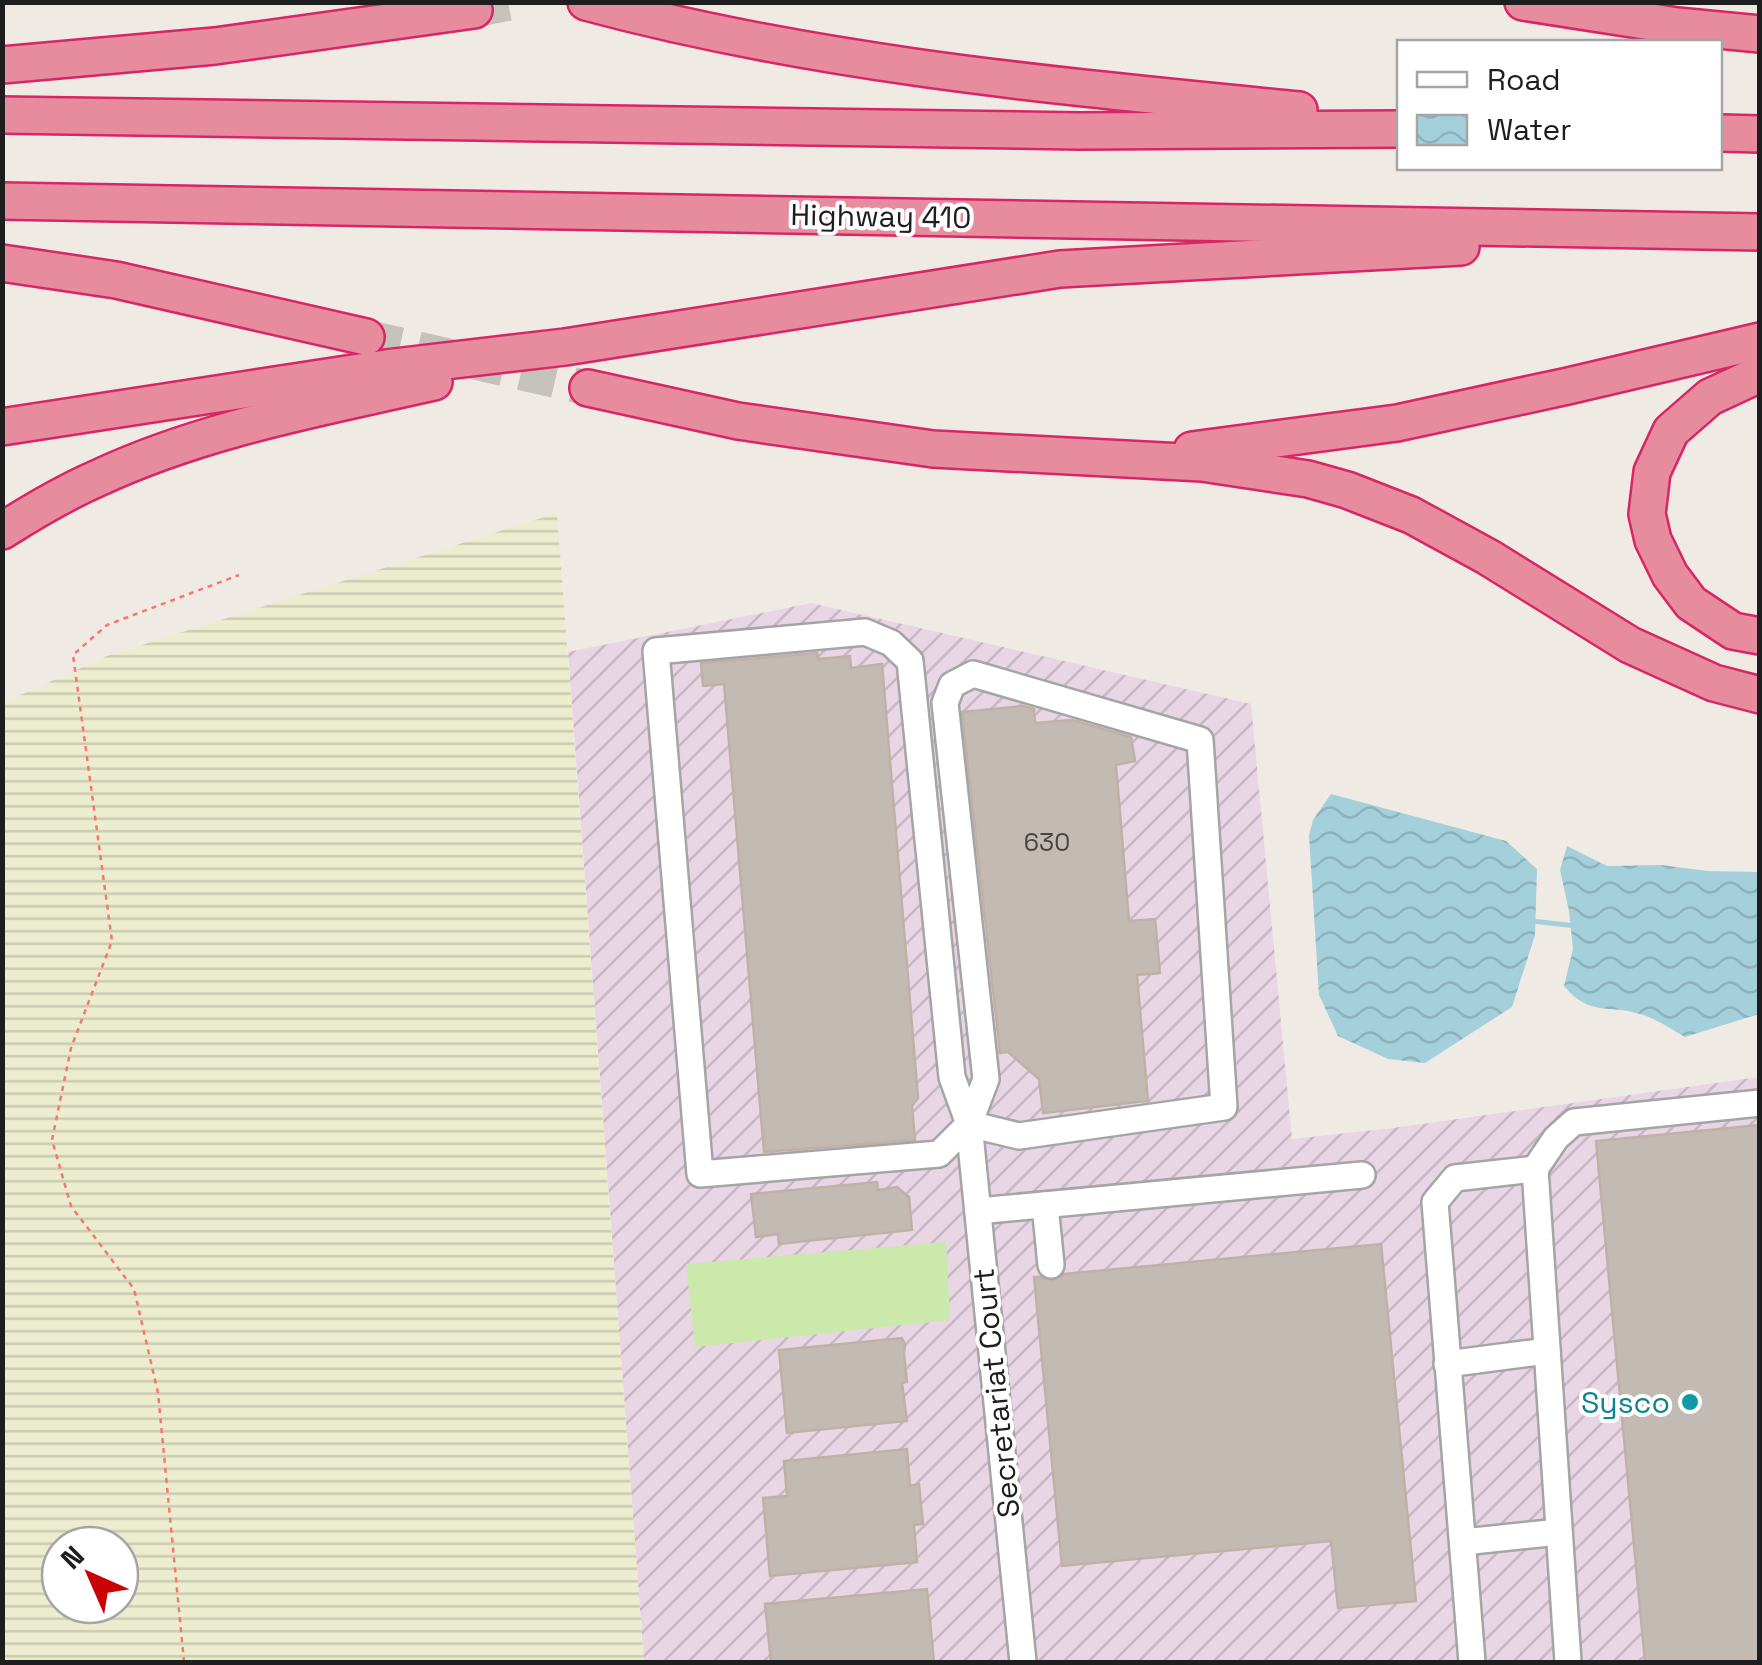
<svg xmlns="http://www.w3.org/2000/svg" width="1762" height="1665" viewBox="0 0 1762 1665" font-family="'Space Grotesk',sans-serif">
	<defs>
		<pattern id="industrial-furrows" width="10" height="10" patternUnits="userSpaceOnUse" patternTransform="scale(2.5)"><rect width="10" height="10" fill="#e8d6e5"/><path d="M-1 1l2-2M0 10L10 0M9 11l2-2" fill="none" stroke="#c7b7c4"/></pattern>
		<pattern id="farmland-rules" width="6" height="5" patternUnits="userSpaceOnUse" patternTransform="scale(2.5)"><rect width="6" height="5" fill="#ecedcf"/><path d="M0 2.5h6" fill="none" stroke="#cacbb1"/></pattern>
		<pattern id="water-waves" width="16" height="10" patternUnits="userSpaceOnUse" patternTransform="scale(2.5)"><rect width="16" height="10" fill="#a4d0dc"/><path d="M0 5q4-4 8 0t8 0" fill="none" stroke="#8db2bc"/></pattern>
	</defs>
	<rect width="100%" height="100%" fill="#efebe4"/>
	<path fill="url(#industrial-furrows)" d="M811 603 1251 704 1292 1139 1393 1128 1759 1077V1662H644L568 652Z"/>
	<path fill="url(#farmland-rules)" fill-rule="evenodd" d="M557 513 644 1662H3V703L107 656ZM60 1545H120V1605H60Z"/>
	<path fill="#cae9aa" d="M946 1242 950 1320 695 1347 686 1264Z"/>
	<g fill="url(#water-waves)">
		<path d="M1331 794 1506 841 1537 869 1535 935 1512 1007 1425 1063 1388 1059 1338 1036 1319 995 1309 835 1313 820Z"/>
		<path d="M1567 846 1607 866 1661 865 1708 871 1759 872V1014L1685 1037C1671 1029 1655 1018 1640 1014 1608 1004 1590 1017 1564 986L1573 949 1569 911 1560 870Z"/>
	</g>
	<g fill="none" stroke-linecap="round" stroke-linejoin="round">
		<path stroke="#a4d0dc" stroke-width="5" d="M1532 921 1576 926"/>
	</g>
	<g fill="#c3bab3" stroke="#c0b1a6" stroke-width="2.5">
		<path d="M817 653 818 659 850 656 851 668 882 664 918 1098 912 1106 915 1140 764 1152 724 684 703 686 701 663Z"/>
		<path d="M1024 706 1034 709 1035 723 1072 720 1131 737 1135 761 1116 765 1129 921 1155 919 1160 973 1137 975 1148 1101 1043 1113 1039 1079 1008 1052 1000 1053 962 712Z"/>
		<path d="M1760 1125V1662H1645L1596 1141Z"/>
		<path d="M877 1182 878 1190 897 1187 909 1197 912 1230 779 1244 778 1234 756 1237 751 1194Z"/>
		<path d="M1381 1244 1416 1601 1338 1608 1331 1541 1062 1566 1034 1277H1040L1052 1281 1064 1274Z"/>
		<path d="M902 1338 905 1345 904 1354 907 1382 902 1383 907 1421 787 1433 779 1350Z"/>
		<path d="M907 1449 910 1486 919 1484 923 1524 914 1525 917 1562 770 1576 763 1498 787 1496 784 1461Z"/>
		<path d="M927 1589 934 1662H771L765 1604Z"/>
	</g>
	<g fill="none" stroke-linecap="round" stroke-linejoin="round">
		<g stroke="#c5c2bc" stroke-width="35" stroke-dasharray="35 18" stroke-linecap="butt">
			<path d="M474 10 515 2"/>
			<path d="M366 337 588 388"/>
		</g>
		<defs>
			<g id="minor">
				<path d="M969 1124 1019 1136 1224 1107 1200 740 973 674 952 685 945 703 986 1079 969 1124 939 1154 700 1174 656 651 865 632 891 643 910 661 952 1077 969 1124 1023 1662"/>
				<path d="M1535 1169 1556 1138 1574 1122 1760 1103"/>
				<path d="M1045 1205 1051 1265"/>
				<path d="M978 1211 1362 1175"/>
				<path d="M1447 1364 1547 1351"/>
				<path d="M1463 1542 1559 1532"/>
				<path d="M1472 1662 1435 1202 1455 1178 1535 1169 1568 1662"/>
			</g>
			<g id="highway">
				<path d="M586 2C820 65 1059 86 1299 110"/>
				<path d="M1523 2 1677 26 1760 34"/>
				<path d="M2 65 215 46 474 10"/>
				<path d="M2 115 1080 131 1400 129"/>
				<path d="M1720 133 1760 134"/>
				<path d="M2 201 1760 232"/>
				<path d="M2 263 116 280 366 337"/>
				<path d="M1760 374 1710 397 1671 431 1652 472 1647 514 1653 540 1670 575 1691 603 1733 631 1760 636"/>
				<path d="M588 388 738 421 933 449 1202 463 1308 479 1347 490 1411 515 1488 557 1630 645 1714 683 1760 695"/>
				<path d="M2 427 386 368 565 347 1060 269 1461 247"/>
				<path d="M1192 450 1397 423 1568 386 1760 341"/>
				<path d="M2 531C32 512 64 493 96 479 202 429 320 408 434 382"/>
			</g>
		</defs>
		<use href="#minor" stroke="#a5a5a5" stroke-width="30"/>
		<use href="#highway" stroke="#d82665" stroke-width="40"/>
		<path stroke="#f8776b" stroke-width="2.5" stroke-dasharray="5 5" stroke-linecap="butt" d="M184 1662 158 1393 134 1289 71 1206 52 1140 71 1048 112 941 73 655 107 625 239 575"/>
		<use href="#minor" stroke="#fff" stroke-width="25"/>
		<use href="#highway" stroke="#e68c9e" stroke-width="35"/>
	</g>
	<circle fill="#0f9aa8" stroke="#fff" stroke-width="4" cx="1690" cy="1402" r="10"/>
	<g text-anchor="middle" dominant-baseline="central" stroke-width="8" stroke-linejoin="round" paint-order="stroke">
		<g font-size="25" fill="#474543">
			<text x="1047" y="842">630</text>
		</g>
		<g font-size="30" fill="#1e1e1e" stroke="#fff">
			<text transform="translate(881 216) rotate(1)">Highway 410</text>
			<text transform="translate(996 1393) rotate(-96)">Secretariat Court</text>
		</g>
		<g font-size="30" fill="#0d838f" stroke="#fff" text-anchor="end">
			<text x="1670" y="1402">Sysco</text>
		</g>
	</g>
	<rect width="1762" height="1665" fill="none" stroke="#1e1e1e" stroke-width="10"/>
	<rect x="1397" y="40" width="325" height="130" fill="#ffffff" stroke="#a5a5a5" stroke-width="2.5"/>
	<rect x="1417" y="72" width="50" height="15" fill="#ffffff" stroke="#a5a5a5" stroke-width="2.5"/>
	<text x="1487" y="90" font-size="30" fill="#1e1e1e">Road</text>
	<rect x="1417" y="115" width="50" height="30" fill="url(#water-waves)" stroke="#a5a5a5" stroke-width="2.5"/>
	<text x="1487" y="140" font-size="30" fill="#1e1e1e">Water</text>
	<g transform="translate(90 1575) rotate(315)"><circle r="48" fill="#ffffff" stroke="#a5a5a5" stroke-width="2.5"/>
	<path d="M0-8L18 38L0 25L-18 38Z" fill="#c90205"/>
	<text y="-15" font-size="28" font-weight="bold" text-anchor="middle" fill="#1e1e1e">N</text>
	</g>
</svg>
